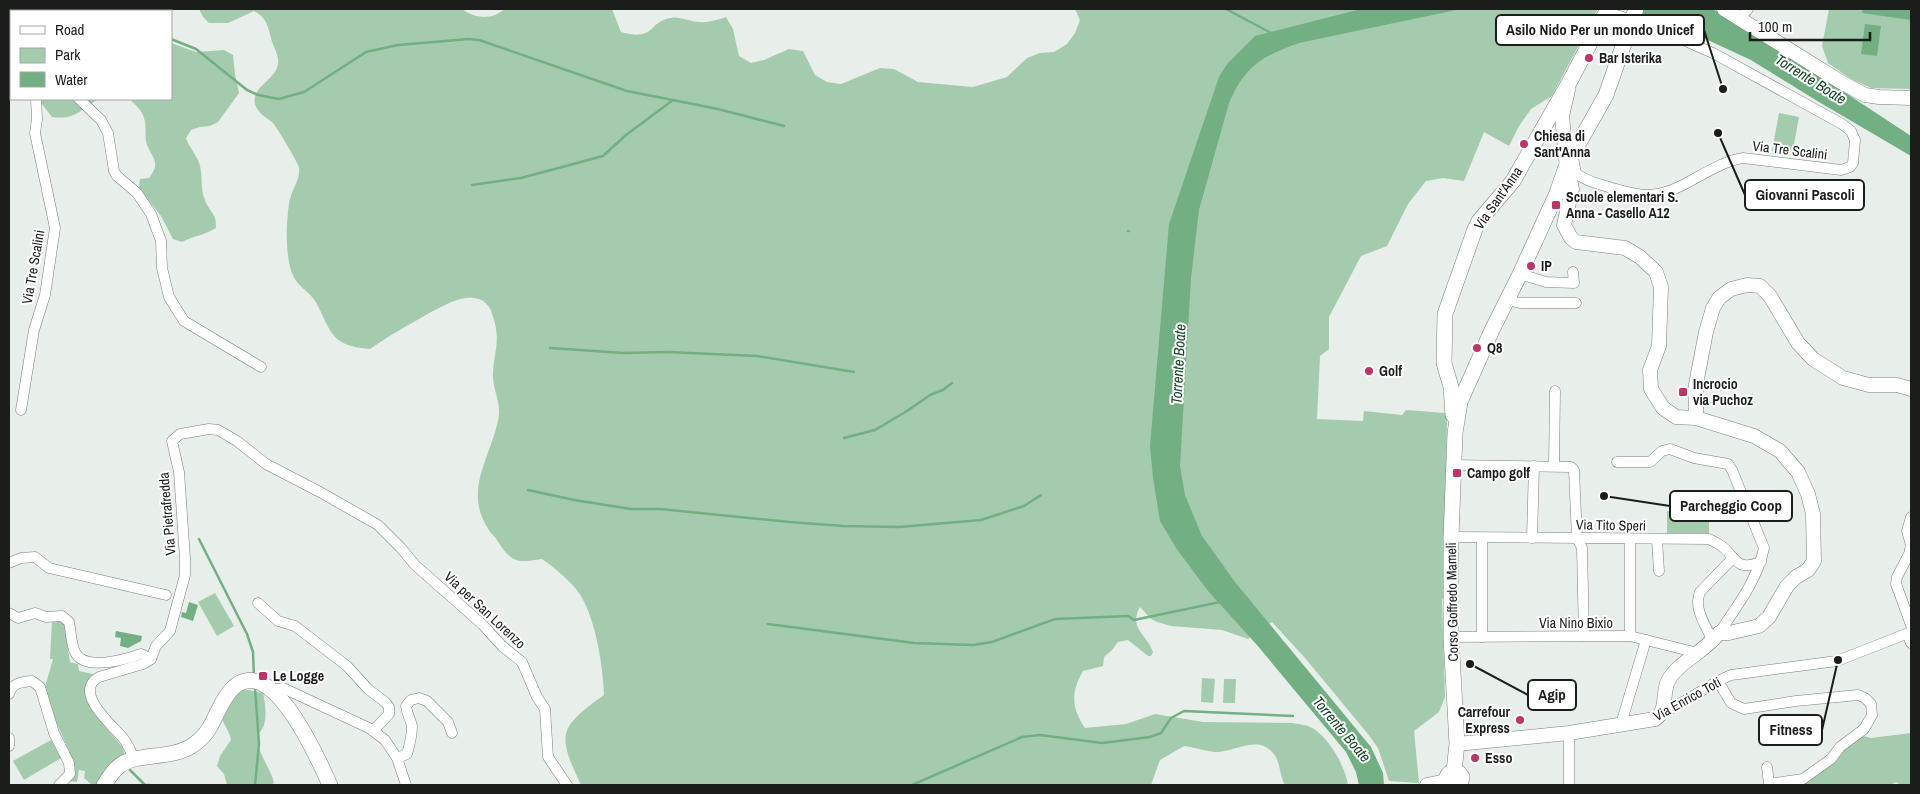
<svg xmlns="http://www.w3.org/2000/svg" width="1920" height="794" viewBox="0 0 1920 794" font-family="'Archivo Narrow',sans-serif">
	<rect width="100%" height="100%" fill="#e8eee9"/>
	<g fill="#a5cbae">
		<path d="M18 9H162L161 11H18Z"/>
		<path d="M199 9H462C474 18 492 21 504 9H612L621 32C656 42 648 21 671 18 680 16 690 22 699 22 708 23 717 20 726 17L733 29 739 56 751 63 764 60 789 49 803 51 815 75 827 82 841 84 880 68 894 69 918 82 973 87 1007 77 1027 58 1040 53 1054 52 1067 44 1075 33 1080 20 1075 9H1598L1552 96 1531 109 1519 126 1509 146 1484 132 1464 181 1443 178 1426 181 1408 204 1387 246 1361 256 1329 317V349L1320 356 1317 419 1363 421 1364 411 1402 415 1406 410 1445 413 1447 416 1444 598 1442 599 1445 697 1439 712 1414 731 1419 783 1389 781 1378 748 1368 734 1305 658 1272 622 1248 639 1222 630 1171 626 1157 622 1151 619 1140 607C1128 628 1147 634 1153 652L1151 656H1148L1128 640 1118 642 1112 650 1104 657 1103 666 1083 671C1071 692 1071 707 1085 728L1126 724 1155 714 1203 722 1292 723C1299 724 1308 725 1314 729 1330 740 1345 766 1348 785H1285C1279 775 1281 762 1273 753 1257 734 1233 753 1215 752 1204 751 1194 747 1184 746L1160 760 1151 785H581C557 734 558 728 604 695 603 665 596 622 581 596 575 585 553 566 542 559 517 563 512 563 498 542 496 537 491 534 489 530 461 489 494 454 499 414 500 400 492 387 493 373 494 351 501 340 493 317 492 314 491 309 489 307 484 299 475 297 466 298 454 299 442 307 431 312 410 324 390 335 370 349 332 346 332 334 317 304 312 294 303 290 297 282 284 266 286 224 289 204 290 192 301 179 299 168 299 164 276 126 273 123 266 117 258 114 255 104 251 86 277 80 278 63 279 54 273 47 271 38 268 26 266 17 254 11L228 23H209L203 17Z"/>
		<path d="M1829 9H1911V89L1871 88 1851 79 1828 63 1822 46Z"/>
		<path d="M171 43 196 52 224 50 233 55 235 74 239 93 218 122 210 126 200 127 191 130 186 138C189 148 198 156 200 166 203 178 200 189 205 200 209 212 217 213 216 228 205 235 193 236 182 242L173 239 161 216 139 188 140 179 149 178C161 163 153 159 147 145 144 137 147 126 144 118 142 110 135 104 129 99H171Z"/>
		<path d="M38 99H98C80 111 74 120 52 117Z"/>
		<path d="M1779 113 1799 117 1792 155 1772 151Z"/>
		<path d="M1667 511 1709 512V533H1667Z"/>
		<path d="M215 593 234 626 217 636 198 602Z"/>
		<path d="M59 620 64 624 70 662 78 664 79 671 93 674C76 704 107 726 123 748L125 756 97 785H92L84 778 85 771 79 770 77 782 70 781 73 770 71 755 53 715 45 687 53 659H50L52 621Z"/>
		<path d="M1202 678 1215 679 1213 703 1201 702Z"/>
		<path d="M1224 679H1236L1235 703H1223Z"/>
		<path d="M243 689 263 693C265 702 267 716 264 725 262 731 256 735 258 743 260 757 271 769 274 783L271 785H227L224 774 217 766 220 756 231 740C229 731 226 728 223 721 219 707 234 697 243 689Z"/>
		<path d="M1911 733V785H1901L1896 782 1890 785H1799L1805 784 1860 735 1871 738Z"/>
		<path d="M51 740 61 758 24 780 13 761Z"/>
	</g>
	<g fill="#72af82">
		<path d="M1361 9H1461L1299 43C1262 56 1245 66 1229 103L1199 210 1191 278 1180 466 1185 495 1202 536 1235 582 1371 747 1383 773 1384 785H1359L1356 772 1346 752 1257 645 1208 591 1176 548 1160 521 1153 478 1150 446 1169 224 1219 77 1227 64 1255 36Z"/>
		<path d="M1624 9H1712L1733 19 1911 136V156L1819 102 1751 60 1699 36Z"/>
		<path d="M1863 9H1911V20L1862 13Z"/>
		<path d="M1865 24 1881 26 1877 56 1861 54Z"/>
		<path d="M189 602 198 605 193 621 181 617 182 612 186 613Z"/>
		<path d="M116 631 142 636 141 641 128 648 120 646 121 638 115 637Z"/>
	</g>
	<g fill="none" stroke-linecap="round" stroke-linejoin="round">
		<g stroke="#72af82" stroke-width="2.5">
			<path d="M1226 9 1271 33"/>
			<path d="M171 39 196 49 247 90 258 95 279 99 304 92 366 52 398 45 469 39 479 40 627 91 718 109 784 126"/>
			<path d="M472 185 521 178 603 156 626 135 673 100"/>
			<path d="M1128 231H1129"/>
			<path d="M550 348 624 353 668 352 757 356 854 372"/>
			<path d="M844 438 875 430 907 411 930 395 943 390 952 383"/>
			<path d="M528 490 574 500 631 509H660L790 522 843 526 899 527 981 520 1024 506 1041 495"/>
			<path d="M199 539 247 634 253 652 254 677"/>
			<path d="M768 624 914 643 973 645 992 642 1055 619 1128 616 1134 620 1220 602"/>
			<path d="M255 688 259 744 255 785"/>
			<path d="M130 770 145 785H150"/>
			<path d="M912 785 1022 737 1040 735 1102 743 1150 737 1161 733 1171 718 1184 711 1293 716"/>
		</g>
		<defs>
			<g id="street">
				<path d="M69 11V9"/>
				<path d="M1740 18 1748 9"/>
				<path d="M79 99 101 120 108 133 114 171 117 176 137 193 151 214 161 241 162 268 169 297 184 321 261 367"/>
				<path d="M1573 158 1576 173C1586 182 1600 184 1612 188 1627 192 1643 197 1658 194 1686 189 1712 163 1743 158L1841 170 1850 167 1853 163 1855 140 1851 131 1842 124 1713 53 1676 37 1632 22"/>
				<path d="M1520 274 1546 282 1574 283 1573 272"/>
				<path d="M1507 300 1520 303H1576"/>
				<path d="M21 410 34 330 45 295 55 228 35 133 37 119 36 99"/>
				<path d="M1617 462H1650L1662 451 1670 449 1694 458 1728 464 1732 470 1764 548C1757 581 1737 606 1719 633"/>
				<path d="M1453 465 1571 467 1574 470 1577 538 1582 548 1584 636"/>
				<path d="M1554 466 1555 391"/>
				<path d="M1911 517 1907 531 1911 545 1909 554 1897 577 1896 584 1911 625"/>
				<path d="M1451 537 1709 539C1713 541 1717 543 1720 545 1737 556 1733 572 1761 562"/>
				<path d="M1482 538V637"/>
				<path d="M1532 538 1534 466"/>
				<path d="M1630 539V636"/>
				<path d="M1657 540 1659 571"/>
				<path d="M9 563 21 558 35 557 49 568 166 595"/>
				<path d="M258 603 278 621 295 626 347 666 368 689 385 702 389 707V714L373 731"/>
				<path d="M9 613 18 618 35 613 46 617 62 616 69 622C71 631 71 644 75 652 84 672 127 659 141 654L151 659"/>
				<path d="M1907 634 1911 643"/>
				<path d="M1451 637 1630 636 1698 653"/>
				<path d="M1713 641C1706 626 1693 609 1700 592L1732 559"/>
				<path d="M1718 681 1731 703 1744 709 1796 701 1858 695 1865 698 1871 704 1872 715 1864 729 1840 747 1831 759 1803 779 1769 784 1767 767"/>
				<path d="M273 690 283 688 369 728 385 740 397 758 406 785"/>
				<path d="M9 694C12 683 21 682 32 681L40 687 54 733 69 763 70 774 59 785"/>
				<path d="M1661 715 1718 681 1731 675 1837 661 1911 632"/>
				<path d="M1621 724 1646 640"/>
				<path d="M1569 733V785"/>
				<path d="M9 738V746"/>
				<path d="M397 758 407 754C410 744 412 736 412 726 411 720 407 715 406 706L411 700 419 698 427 701 448 722 452 733"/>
				<path d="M134 759C131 752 128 744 123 738 113 726 72 692 99 677L143 664 151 659 156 646 170 631 185 575V558L179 472 172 441 180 434 209 429 218 430 237 441 266 464 320 492 378 525 401 548 415 565 483 625 502 646 522 662 537 697 545 709 548 757 567 785"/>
			</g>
			<g id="secondary">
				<path d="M1724 9 1841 82 1865 95 1879 97 1911 98"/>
				<path d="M1606 14 1632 22"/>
				<path d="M1696 418V384L1706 332 1713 308 1719 298 1731 289 1747 285 1760 286 1770 296 1798 343 1813 359 1843 378 1869 385H1897L1911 389"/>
				<path d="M1457 744 1569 733 1655 719C1668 711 1662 693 1668 681 1678 662 1706 651 1719 633H1729L1759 626 1769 617 1787 586 1796 577 1808 570 1814 561 1813 514 1808 494 1798 472 1780 451 1754 436 1696 418 1676 417 1663 408 1651 389 1650 370 1659 346 1661 287 1656 272 1640 257 1625 248 1576 242 1571 238 1564 225 1572 189 1566 159 1562 116 1568 90"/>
				<path d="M1427 785 1446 781"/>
			</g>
			<g id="primary">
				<path d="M1453 415 1451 387 1444 363 1445 314 1475 229 1479 221 1513 181 1570 81 1608 9"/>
				<path d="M1454 771 1457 744 1451 637V537L1455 433 1460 402 1492 330 1520 274 1557 193 1567 164 1606 95 1636 9"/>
				<path d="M1454 771 1459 773 1462 777 1460 785"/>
				<path d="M104 785C108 779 112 772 118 767 135 752 167 760 190 747 216 732 214 708 232 689 271 649 319 761 330 785"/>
				<path d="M1449 785C1444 779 1447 773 1454 771"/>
			</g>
		</defs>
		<use href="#street" stroke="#7a7f7b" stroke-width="11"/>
		<use href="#secondary" stroke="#7a7f7b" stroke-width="15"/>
		<use href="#primary" stroke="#7a7f7b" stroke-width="16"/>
		<use href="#street" stroke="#fff" stroke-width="10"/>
		<use href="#secondary" stroke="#fff" stroke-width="14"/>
		<use href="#primary" stroke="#fff" stroke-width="15"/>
	</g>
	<g fill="#bf3369" stroke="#fff" stroke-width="2">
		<circle cx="1589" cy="58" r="5"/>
		<circle cx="1524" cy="144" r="5"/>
		<rect x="1551" y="200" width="10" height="10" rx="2.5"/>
		<circle cx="1531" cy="266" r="5"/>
		<circle cx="1477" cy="348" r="5"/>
		<circle cx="1369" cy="371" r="5"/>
		<rect x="1678" y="387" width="10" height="10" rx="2.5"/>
		<rect x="1452" y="468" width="10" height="10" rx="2.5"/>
		<rect x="258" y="671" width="10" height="10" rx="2.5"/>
		<circle cx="1520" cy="720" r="5"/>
		<circle cx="1475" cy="758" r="5"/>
	</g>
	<g text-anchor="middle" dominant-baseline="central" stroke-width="4" stroke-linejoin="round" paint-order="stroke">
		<g font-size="14" font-weight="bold" fill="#1b1d1b" stroke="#fff" text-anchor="start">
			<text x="1599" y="58">Bar Isterika</text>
			<text x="1534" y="136">Chiesa di<tspan x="1534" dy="16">Sant'Anna</tspan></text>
			<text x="1566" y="197">Scuole elementari S.<tspan x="1566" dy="16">Anna - Casello A12</tspan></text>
			<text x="1541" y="266">IP</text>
			<text x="1487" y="348">Q8</text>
			<text x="1379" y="371">Golf</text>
			<text x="1693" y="384">Incrocio<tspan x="1693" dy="16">via Puchoz</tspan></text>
			<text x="1467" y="473">Campo golf</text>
			<text x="273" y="676">Le Logge</text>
			<text x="1510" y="712" text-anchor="end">Carrefour<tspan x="1510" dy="16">Express</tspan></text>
			<text x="1485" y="758">Esso</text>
		</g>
		<g font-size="14" fill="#1b1d1b" stroke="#fff">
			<text transform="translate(1790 150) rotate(7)">Via Tre Scalini</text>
			<text transform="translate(1498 198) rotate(-55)">Via Sant'Anna</text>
			<text transform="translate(33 267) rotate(-80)">Via Tre Scalini</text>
			<text transform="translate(167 514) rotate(-95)">Via Pietrafredda</text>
			<text transform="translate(1611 525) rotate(1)">Via Tito Speri</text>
			<text transform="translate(1452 602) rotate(-91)">Corso Goffredo Mameli</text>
			<text transform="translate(485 610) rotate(43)">Via per San Lorenzo</text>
			<text x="1576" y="623">Via Nino Bixio</text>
			<text transform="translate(1687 699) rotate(-29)">Via Enrico Toti</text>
		</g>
		<g font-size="15" font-style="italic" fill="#184628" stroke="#fff">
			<text transform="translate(1811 79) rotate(32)">Torrente Boate</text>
			<text transform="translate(1178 364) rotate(-87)">Torrente Boate</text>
			<text transform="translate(1342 729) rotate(50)">Torrente Boate</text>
		</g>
	</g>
	<path fill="none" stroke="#1b1d1b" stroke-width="2" d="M1723 89L1704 30M1718 133L1745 195M1604 496L1670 506M1470 664L1528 695M1838 660L1822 730"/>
	<g fill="#1b1d1b" stroke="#fff" stroke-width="2">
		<circle cx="1723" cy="89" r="5"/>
		<circle cx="1718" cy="133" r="5"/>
		<circle cx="1604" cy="496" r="5"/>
		<circle cx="1470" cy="664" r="5"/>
		<circle cx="1838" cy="660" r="5"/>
	</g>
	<g fill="#fff" stroke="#1b1d1b" stroke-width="2">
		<rect x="1496" y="15" width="208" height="30" rx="5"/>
		<rect x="1745" y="180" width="119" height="30" rx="5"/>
		<rect x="1670" y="491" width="122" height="30" rx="5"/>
		<rect x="1528" y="680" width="48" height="30" rx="5"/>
		<rect x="1759" y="715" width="63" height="30" rx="5"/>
	</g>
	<g font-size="15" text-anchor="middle" font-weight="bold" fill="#1b1d1b">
		<text x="1600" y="35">Asilo Nido Per un mondo Unicef</text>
		<text x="1805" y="200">Giovanni Pascoli</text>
		<text x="1731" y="511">Parcheggio Coop</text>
		<text x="1552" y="700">Agip</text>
		<text x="1791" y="735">Fitness</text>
	</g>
	<rect width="1920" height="794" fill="none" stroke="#1b1d1b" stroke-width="20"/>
	<rect x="10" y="10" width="162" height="90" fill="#ffffff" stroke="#a4a5a4"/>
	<rect x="20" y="26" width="25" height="8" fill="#ffffff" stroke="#a4a5a4"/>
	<text x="55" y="35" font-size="15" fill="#1b1d1b">Road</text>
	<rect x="20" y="48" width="25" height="15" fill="#a5cbae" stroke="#a4a5a4"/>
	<text x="55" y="60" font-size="15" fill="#1b1d1b">Park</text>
	<rect x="20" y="72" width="25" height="15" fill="#72af82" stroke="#a4a5a4"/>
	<text x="55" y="85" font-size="15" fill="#1b1d1b">Water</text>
	<path d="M1750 32v8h120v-8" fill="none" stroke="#1b1d1b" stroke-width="2.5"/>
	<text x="1758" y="32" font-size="15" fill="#1b1d1b" stroke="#ffffff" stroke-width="4" paint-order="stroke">100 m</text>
</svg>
